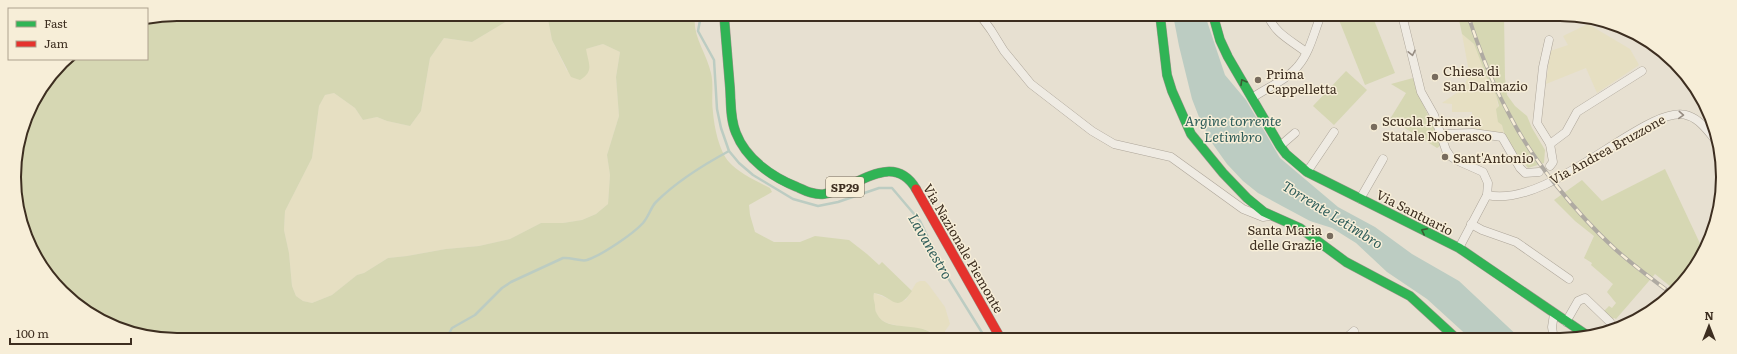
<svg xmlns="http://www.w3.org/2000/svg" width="1737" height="354" viewBox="0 0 1737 354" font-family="Literata,serif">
	<rect width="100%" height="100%" fill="#e7e0d1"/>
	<g fill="#e6dfc2">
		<path d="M519 14H547L552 40 567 71 586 49 603 44 620 52 616 77 619 116 607 155 610 175 608 204 596 214 582 220 563 223H541L510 239 479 246 446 249 407 256 388 258 364 273 357 275 332 295 312 303 303 301 296 296 292 286 289 253 284 230 285 211 312 158 319 106 325 95 334 93 355 108 363 120 377 117 387 121 410 126 421 111 430 58 444 38 472 42Z"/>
		<path d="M1588 24 1630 49 1639 65 1597 93 1586 68 1546 84 1550 51 1568 45 1563 36Z"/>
		<path d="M1462 34 1474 44 1490 85 1496 95 1504 135 1473 130 1472 112H1452V104L1442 103 1464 88 1469 72Z"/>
		<path d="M920 281H925L928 284 945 307 950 324 945 331V339H937L934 334 927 330 899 326 887 323 880 319 876 313 873 301 874 293 896 302 906 300 916 283Z"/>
	</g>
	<g fill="#d6d7b3">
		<path d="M177 14H519L472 42 444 38 430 58 421 111 410 126 387 121 377 117 363 120 355 108 334 93 325 95 319 106 312 158 285 211 284 230 289 253 292 286 296 296 303 301 312 303 332 295 357 275 364 273 388 258 407 256 446 249 479 246 510 239 541 223H563L582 220 596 214 608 204 610 175 607 155 619 116 616 77 620 52 603 44 586 49C588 63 595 71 580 80L571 77 552 40 547 14 695 15C692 36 706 52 711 73 714 85 711 100 713 112 714 126 719 151 729 162 739 173 756 181 770 188L772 192 749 205 750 215 755 232 774 242H800L815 236 849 240 867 254 879 265 882 262 912 291C895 315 894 296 874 293 873 298 874 300 875 305 875 308 875 311 877 314 887 335 924 318 937 339H156L96 318 54 284 23 230 14 167 26 114 62 62 66 59H147V20Z"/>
		<path d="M1352 15H1372L1395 73 1365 85 1339 20Z"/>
		<path d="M1458 15H1504L1505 78 1507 95 1515 106 1527 116 1532 128 1545 150 1544 163 1528 168C1517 155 1505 142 1502 125L1498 122 1496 109 1499 106 1496 95 1490 86 1474 44 1462 34Z"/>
		<path d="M1346 71 1367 90 1334 125 1313 106Z"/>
		<path d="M1413 78 1418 93 1439 139 1440 146 1437 148 1390 119 1406 93 1391 84Z"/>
		<path d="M1665 169 1704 252 1676 291 1655 274 1616 319 1614 318 1611 321 1602 313 1609 306 1612 308 1616 303 1607 292 1613 284 1591 265 1592 263 1584 258 1594 236 1575 221 1554 200 1582 180 1602 201Z"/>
	</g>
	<path fill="#bcccc2" d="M1173 15H1205L1225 75 1246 100 1280 158 1338 207 1375 227 1412 254 1459 281 1522 340H1472L1427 299 1387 272 1356 243 1332 228 1310 221 1282 206 1258 193 1243 181 1227 164 1212 143 1199 117 1192 99 1179 46Z"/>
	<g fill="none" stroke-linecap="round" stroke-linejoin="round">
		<g stroke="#bcccc2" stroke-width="2.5">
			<path d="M701 15 698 31 714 60 717 109 721 128 729 151 739 163 753 175 793 199 818 206 838 202 879 188H892L920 221 945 273 986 339"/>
			<path d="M446 339 452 328 475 315 502 288 511 282 563 258C571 257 581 262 587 260 602 255 633 234 643 223 649 216 651 207 656 202 677 181 703 165 729 151"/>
		</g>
		<defs>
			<g id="street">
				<path d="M980 15 991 30 1004 51 1031 84 1092 131 1114 144 1171 157 1243 209 1263 217 1269 216"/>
				<path d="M1268 15C1274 33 1292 41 1306 52"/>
				<path d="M1402 15 1421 92 1434 115 1446 150 1450 156 1456 160 1483 172 1488 183 1487 195 1459 248"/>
				<path d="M1549 40 1543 67 1537 123 1550 144 1553 162 1550 166"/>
				<path d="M1252 98C1266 88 1287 80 1298 66 1310 52 1314 32 1321 15"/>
				<path d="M1440 134 1473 133 1502 137 1520 168 1525 173 1539 172"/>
				<path d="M1550 144 1566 132 1577 112 1642 71"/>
				<path d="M1280 146 1295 133"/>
				<path d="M1307 172 1334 132"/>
				<path d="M1487 195C1552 210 1650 99 1689 116 1701 120 1710 134 1718 143"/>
				<path d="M1360 199 1383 159"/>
				<path d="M1471 224 1482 230 1516 242 1569 279"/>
				<path d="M1566 322 1578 301 1585 298 1610 322"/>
				<path d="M1345 339 1354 331"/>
				<path d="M1554 340 1552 327 1554 314"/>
			</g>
			<g id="fast">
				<path d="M724 15C726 39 728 63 730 88 731 102 730 119 736 133 746 159 772 177 797 187 806 191 814 195 824 194 854 190 892 149 916 189"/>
				<path d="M1160 15 1167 75 1172 91 1191 134 1223 173 1247 198 1264 212 1300 228 1346 262 1410 296 1458 340"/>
				<path d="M1213 15 1220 40 1228 57 1280 146 1286 154 1307 172 1459 248 1588 336"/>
			</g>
			<path id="jam" d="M916 189 1001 339"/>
		</defs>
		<use href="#street" stroke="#ada599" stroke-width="9"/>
		<use href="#fast" stroke="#9c958a" stroke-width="10"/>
		<use href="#jam" stroke="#9c958a" stroke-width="10"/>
		<use href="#street" stroke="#efebe3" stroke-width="8"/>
		<use href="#fast" stroke="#30b455" stroke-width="9"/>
		<use href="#jam" stroke="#e5322d" stroke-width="9"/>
		<defs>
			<g id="rail">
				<path d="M1468 15C1479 49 1493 85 1510 116 1533 161 1578 215 1615 249 1633 265 1653 280 1672 294"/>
				<path d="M1632 32 1652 45"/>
			</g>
		</defs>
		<use href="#rail" stroke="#afaaa2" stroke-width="4"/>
		<use href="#rail" stroke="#f7eed8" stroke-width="2.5" stroke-dasharray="8" stroke-linecap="butt"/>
	</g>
	<defs><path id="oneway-chevron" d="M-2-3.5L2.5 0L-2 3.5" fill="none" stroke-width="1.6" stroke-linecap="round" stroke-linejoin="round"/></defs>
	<g stroke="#968c82">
		<use href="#oneway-chevron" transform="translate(1412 53) rotate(78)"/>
		<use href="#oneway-chevron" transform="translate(1681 115) rotate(4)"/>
	</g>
	<g stroke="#385d33">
		<use href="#oneway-chevron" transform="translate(1243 82) rotate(-120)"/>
		<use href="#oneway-chevron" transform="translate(1424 231) rotate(-153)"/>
	</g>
	<g fill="#786c5e" stroke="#f7eed8" stroke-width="1.5">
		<circle cx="1435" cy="77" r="4"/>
		<circle cx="1258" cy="80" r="4"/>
		<circle cx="1374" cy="127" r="4"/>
		<circle cx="1445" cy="157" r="4"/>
		<circle cx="1330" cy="236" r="4"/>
	</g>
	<g text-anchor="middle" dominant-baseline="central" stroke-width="3" stroke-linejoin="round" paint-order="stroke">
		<rect fill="#f7eed8" stroke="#756857" stroke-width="1" x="826" y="177" width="38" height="20" rx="3"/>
		<g font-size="12" font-weight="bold" fill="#3d2e20">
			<text x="845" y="187">SP29</text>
		</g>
		<g font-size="13" fill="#3d2e20" stroke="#f7eed8" text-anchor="start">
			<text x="1443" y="70">Chiesa di<tspan x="1443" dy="15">San Dalmazio</tspan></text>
			<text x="1266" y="73">Prima<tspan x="1266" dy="15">Cappelletta</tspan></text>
			<text x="1382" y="120">Scuola Primaria<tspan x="1382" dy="15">Statale Noberasco</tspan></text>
			<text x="1453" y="157">Sant'Antonio</text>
			<text x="1322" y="229" text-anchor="end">Santa Maria<tspan x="1322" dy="15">delle Grazie</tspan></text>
		</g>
		<g font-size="13" fill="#3d2e20" stroke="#f7eed8">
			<text transform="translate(1607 149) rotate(-29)">Via Andrea Bruzzone</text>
			<text transform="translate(1415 212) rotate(27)">Via Santuario</text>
			<text transform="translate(964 248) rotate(60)">Via Nazionale Piemonte</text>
		</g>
		<g font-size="14" font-style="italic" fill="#2f5d5a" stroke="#f7eed8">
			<text x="1233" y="120">Argine torrente<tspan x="1233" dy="16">Letimbro</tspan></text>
			<text transform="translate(1333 214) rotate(32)">Torrente Letimbro</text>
			<text transform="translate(931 246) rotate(60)">Lavanestro</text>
		</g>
	</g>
	<path d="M0 0H1737V354H0ZM177 21H1560A156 156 0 0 1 1716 177V177A156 156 0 0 1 1560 333H177A156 156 0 0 1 21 177V177A156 156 0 0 1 177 21Z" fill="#f7eed8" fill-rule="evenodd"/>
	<path fill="none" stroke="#3d2e20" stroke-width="2" d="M177 21H1560A156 156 0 0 1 1716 177V177A156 156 0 0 1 1560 333H177A156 156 0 0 1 21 177V177A156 156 0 0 1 177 21Z"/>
	<rect x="8" y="8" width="140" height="52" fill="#f7eed8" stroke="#ada18e"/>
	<rect x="16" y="21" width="20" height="6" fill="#30b455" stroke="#ada18e"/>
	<text x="44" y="28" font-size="12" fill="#3d2e20">Fast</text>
	<rect x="16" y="41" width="20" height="6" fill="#e5322d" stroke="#ada18e"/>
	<text x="44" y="48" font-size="12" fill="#3d2e20">Jam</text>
	<g transform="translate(1709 326)" stroke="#f7eed8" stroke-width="3" paint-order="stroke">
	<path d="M0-3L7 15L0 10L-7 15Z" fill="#3d2e20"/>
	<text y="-6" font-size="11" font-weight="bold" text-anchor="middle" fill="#3d2e20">N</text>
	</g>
	<path d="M10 338v6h121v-6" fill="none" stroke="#3d2e20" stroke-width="2"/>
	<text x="16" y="338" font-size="12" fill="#3d2e20" stroke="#f7eed8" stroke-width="3" paint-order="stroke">100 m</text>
</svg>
